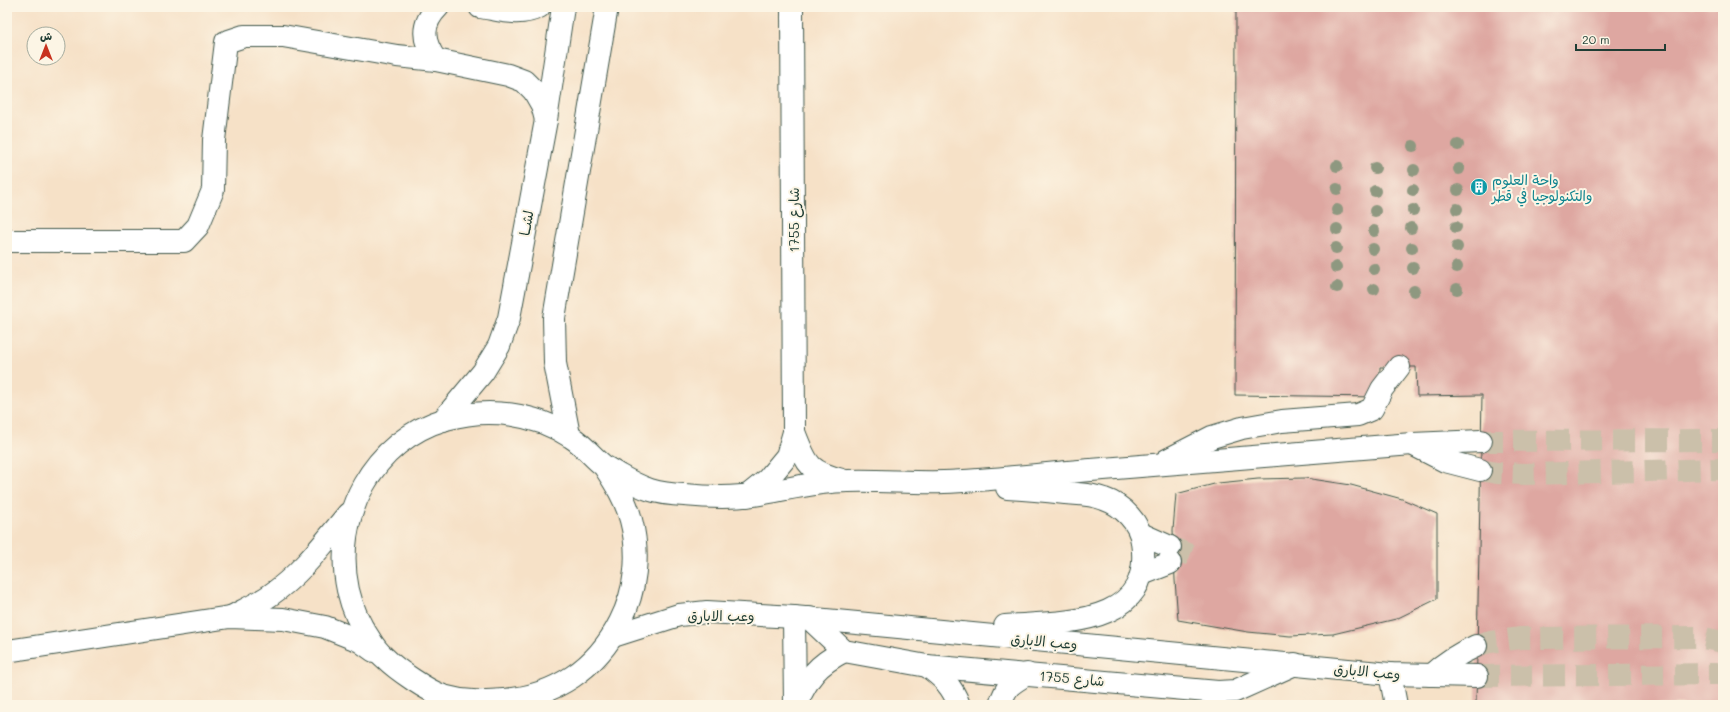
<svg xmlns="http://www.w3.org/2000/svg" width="1730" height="712" viewBox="0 0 1730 712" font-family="Mali,'Playpen Sans Arabic',sans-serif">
	<rect width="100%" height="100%" fill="#fcf5e5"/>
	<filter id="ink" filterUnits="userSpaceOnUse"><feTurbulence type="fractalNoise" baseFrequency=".025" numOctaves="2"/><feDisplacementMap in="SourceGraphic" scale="8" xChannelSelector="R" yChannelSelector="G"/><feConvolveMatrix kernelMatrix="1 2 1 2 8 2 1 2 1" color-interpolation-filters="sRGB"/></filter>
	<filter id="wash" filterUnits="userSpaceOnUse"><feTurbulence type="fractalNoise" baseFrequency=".012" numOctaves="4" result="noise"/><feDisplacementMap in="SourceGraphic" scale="16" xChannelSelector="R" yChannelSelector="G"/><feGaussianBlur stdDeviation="0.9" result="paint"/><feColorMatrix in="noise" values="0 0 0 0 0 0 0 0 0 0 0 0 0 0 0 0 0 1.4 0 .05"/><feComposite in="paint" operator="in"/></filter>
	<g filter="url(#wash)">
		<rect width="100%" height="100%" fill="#f6e1c7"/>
		<g id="blocks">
			<g fill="#dea7a1">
				<path d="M1236 7H1723V705H1476L1482 395 1417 396 1416 367H1380L1379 397 1235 395Z"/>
				<path d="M1305 478 1351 485 1402 499 1437 514V599L1396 619 1333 634 1290 636 1248 632 1178 620 1175 580 1173 530 1176 494 1218 483 1258 479Z"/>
			</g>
		</g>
	</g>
	<g filter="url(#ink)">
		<use href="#blocks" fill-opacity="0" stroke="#3f564a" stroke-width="1"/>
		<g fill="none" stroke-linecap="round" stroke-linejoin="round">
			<g stroke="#cbc0aa" stroke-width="22" stroke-dasharray="22 11" stroke-linecap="butt">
				<path d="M1481 441 1723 440"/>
				<path d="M1480 470 1497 473 1524 474 1723 469"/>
				<path d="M1170 547 1193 556"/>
				<path d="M1476 646 1490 642 1521 638 1699 637 1723 642"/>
				<path d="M1477 676 1723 674"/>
			</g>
			<defs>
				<g id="minor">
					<path d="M480 7C500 10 520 17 539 7"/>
					<path d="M436 60C422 41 421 24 438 7"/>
					<path d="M7 241H184L198 226 213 190 214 140 226 42 244 36H283L397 56 436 60 508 75 524 81 534 91 542 105 546 120"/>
					<path d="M443 420 483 372 499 346 509 318 546 120 563 7"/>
					<path d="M794 432C807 464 807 471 842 480"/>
					<path d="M569 435 555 363 554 318 607 7"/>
					<path d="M1412 444 1445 461 1480 470"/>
					<path d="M1167 460 1212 437 1242 428 1282 421 1358 415 1372 409 1382 389 1399 367"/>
					<path d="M604 466C615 483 626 500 631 520 640 554 636 591 620 622 597 668 555 696 504 700 482 702 464 702 443 696 428 691 397 670 385 658 379 653 373 645 369 638 359 624 352 607 348 590 332 517 373 440 446 419 488 407 535 413 571 437 584 445 592 457 604 466 605 467 618 474 619 475 643 489 656 494 684 495 706 497 731 498 753 495 785 490 817 481 848 481 880 480 912 483 944 482 993 480 1042 474 1091 470 1198 462 1305 453 1412 444L1481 441"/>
					<path d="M747 496 768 479 787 456 794 432 792 7"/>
					<path d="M1141 534 1170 547"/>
					<path d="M1142 574 1170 563"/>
					<path d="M231 617C244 610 257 604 269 596 300 575 324 543 348 514"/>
					<path d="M794 617 795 705"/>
					<path d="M809 618 844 651 927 666 1218 692 1235 691 1295 664"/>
					<path d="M1005 626C1061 622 1155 627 1142 542 1140 523 1122 505 1104 499 1092 494 1078 494 1065 493 1046 491 1026 489 1007 488"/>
					<path d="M613 636 679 615 707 612 794 617 1390 674 1477 676"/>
					<path d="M7 651 230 617 283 619 325 627 360 641 374 651"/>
					<path d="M927 666C943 678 952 686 959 705"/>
					<path d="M1390 674 1396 705"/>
					<path d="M1431 675C1445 662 1458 654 1476 646"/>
					<path d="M796 704C809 676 817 665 844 651"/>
					<path d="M1000 705C1006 686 1010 684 1027 674"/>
				</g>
			</defs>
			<use href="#minor" stroke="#3f564a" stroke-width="24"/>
			<use href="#minor" stroke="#fff" stroke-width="22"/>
		</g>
		<g fill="#8e9880">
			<circle cx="1458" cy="145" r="6"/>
			<circle cx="1413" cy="146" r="6"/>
			<circle cx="1337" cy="166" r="6"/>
			<circle cx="1375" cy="168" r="6"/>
			<circle cx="1459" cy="169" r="6"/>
			<circle cx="1414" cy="170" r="6"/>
			<circle cx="1337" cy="189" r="6"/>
			<circle cx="1413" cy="190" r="6"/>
			<circle cx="1458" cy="190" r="6"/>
			<circle cx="1375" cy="191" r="6"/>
			<circle cx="1457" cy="209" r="6"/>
			<circle cx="1337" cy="210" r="6"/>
			<circle cx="1413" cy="210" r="6"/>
			<circle cx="1375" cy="211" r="6"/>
			<circle cx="1456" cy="227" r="6"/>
			<circle cx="1411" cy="228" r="6"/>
			<circle cx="1337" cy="229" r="6"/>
			<circle cx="1374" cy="231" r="6"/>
			<circle cx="1457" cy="247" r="6"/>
			<circle cx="1336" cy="248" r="6"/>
			<circle cx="1412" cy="248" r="6"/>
			<circle cx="1373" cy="249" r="6"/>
			<circle cx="1336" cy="267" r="6"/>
			<circle cx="1457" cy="267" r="6"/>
			<circle cx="1413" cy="268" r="6"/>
			<circle cx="1374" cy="269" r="6"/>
			<circle cx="1337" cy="287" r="6"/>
			<circle cx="1374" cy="289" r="6"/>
			<circle cx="1457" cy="289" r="6"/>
			<circle cx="1414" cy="291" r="6"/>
		</g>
	</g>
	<defs>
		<symbol id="building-disc" viewBox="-11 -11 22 22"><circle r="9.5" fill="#0f9aa8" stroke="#fcf5e5"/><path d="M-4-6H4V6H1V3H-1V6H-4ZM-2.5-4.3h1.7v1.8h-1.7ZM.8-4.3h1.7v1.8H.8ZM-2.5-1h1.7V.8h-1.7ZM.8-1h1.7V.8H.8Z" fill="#fff"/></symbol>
	</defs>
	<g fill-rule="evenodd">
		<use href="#building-disc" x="1469" y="177" width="20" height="20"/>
	</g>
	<g text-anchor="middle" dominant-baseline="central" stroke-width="4" stroke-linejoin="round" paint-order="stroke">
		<g font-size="14" fill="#0d838f" stroke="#fcf5e5" text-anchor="start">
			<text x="1492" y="179">واحة العلوم<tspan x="1492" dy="16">والتكنولوجيا في قطر</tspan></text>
		</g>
		<g font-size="14" fill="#1f3d34" stroke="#fcf5e5">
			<text transform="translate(793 220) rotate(-90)">شارع 1755</text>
			<text transform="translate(526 223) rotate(-80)">لشــا</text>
			<text x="721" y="615">وعب الابارق</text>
			<text transform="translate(1044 641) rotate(5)">وعب الابارق</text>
			<text transform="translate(1367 671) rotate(5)">وعب الابارق</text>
			<text transform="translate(1072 678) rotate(5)">شارع 1755</text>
		</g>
	</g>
	<rect width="1730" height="712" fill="none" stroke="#fcf5e5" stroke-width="24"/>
	<g transform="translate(46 46)"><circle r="19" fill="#fcf5e5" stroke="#a4ab9e"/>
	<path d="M0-3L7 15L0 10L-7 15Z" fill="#c8321e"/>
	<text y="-6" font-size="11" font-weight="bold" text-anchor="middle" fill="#1f3d34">ش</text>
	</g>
	<path d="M1576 44v6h89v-6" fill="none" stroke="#1f3d34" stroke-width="2"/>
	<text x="1582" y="44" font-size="12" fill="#1f3d34" stroke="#fcf5e5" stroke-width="3" paint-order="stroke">20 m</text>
</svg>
